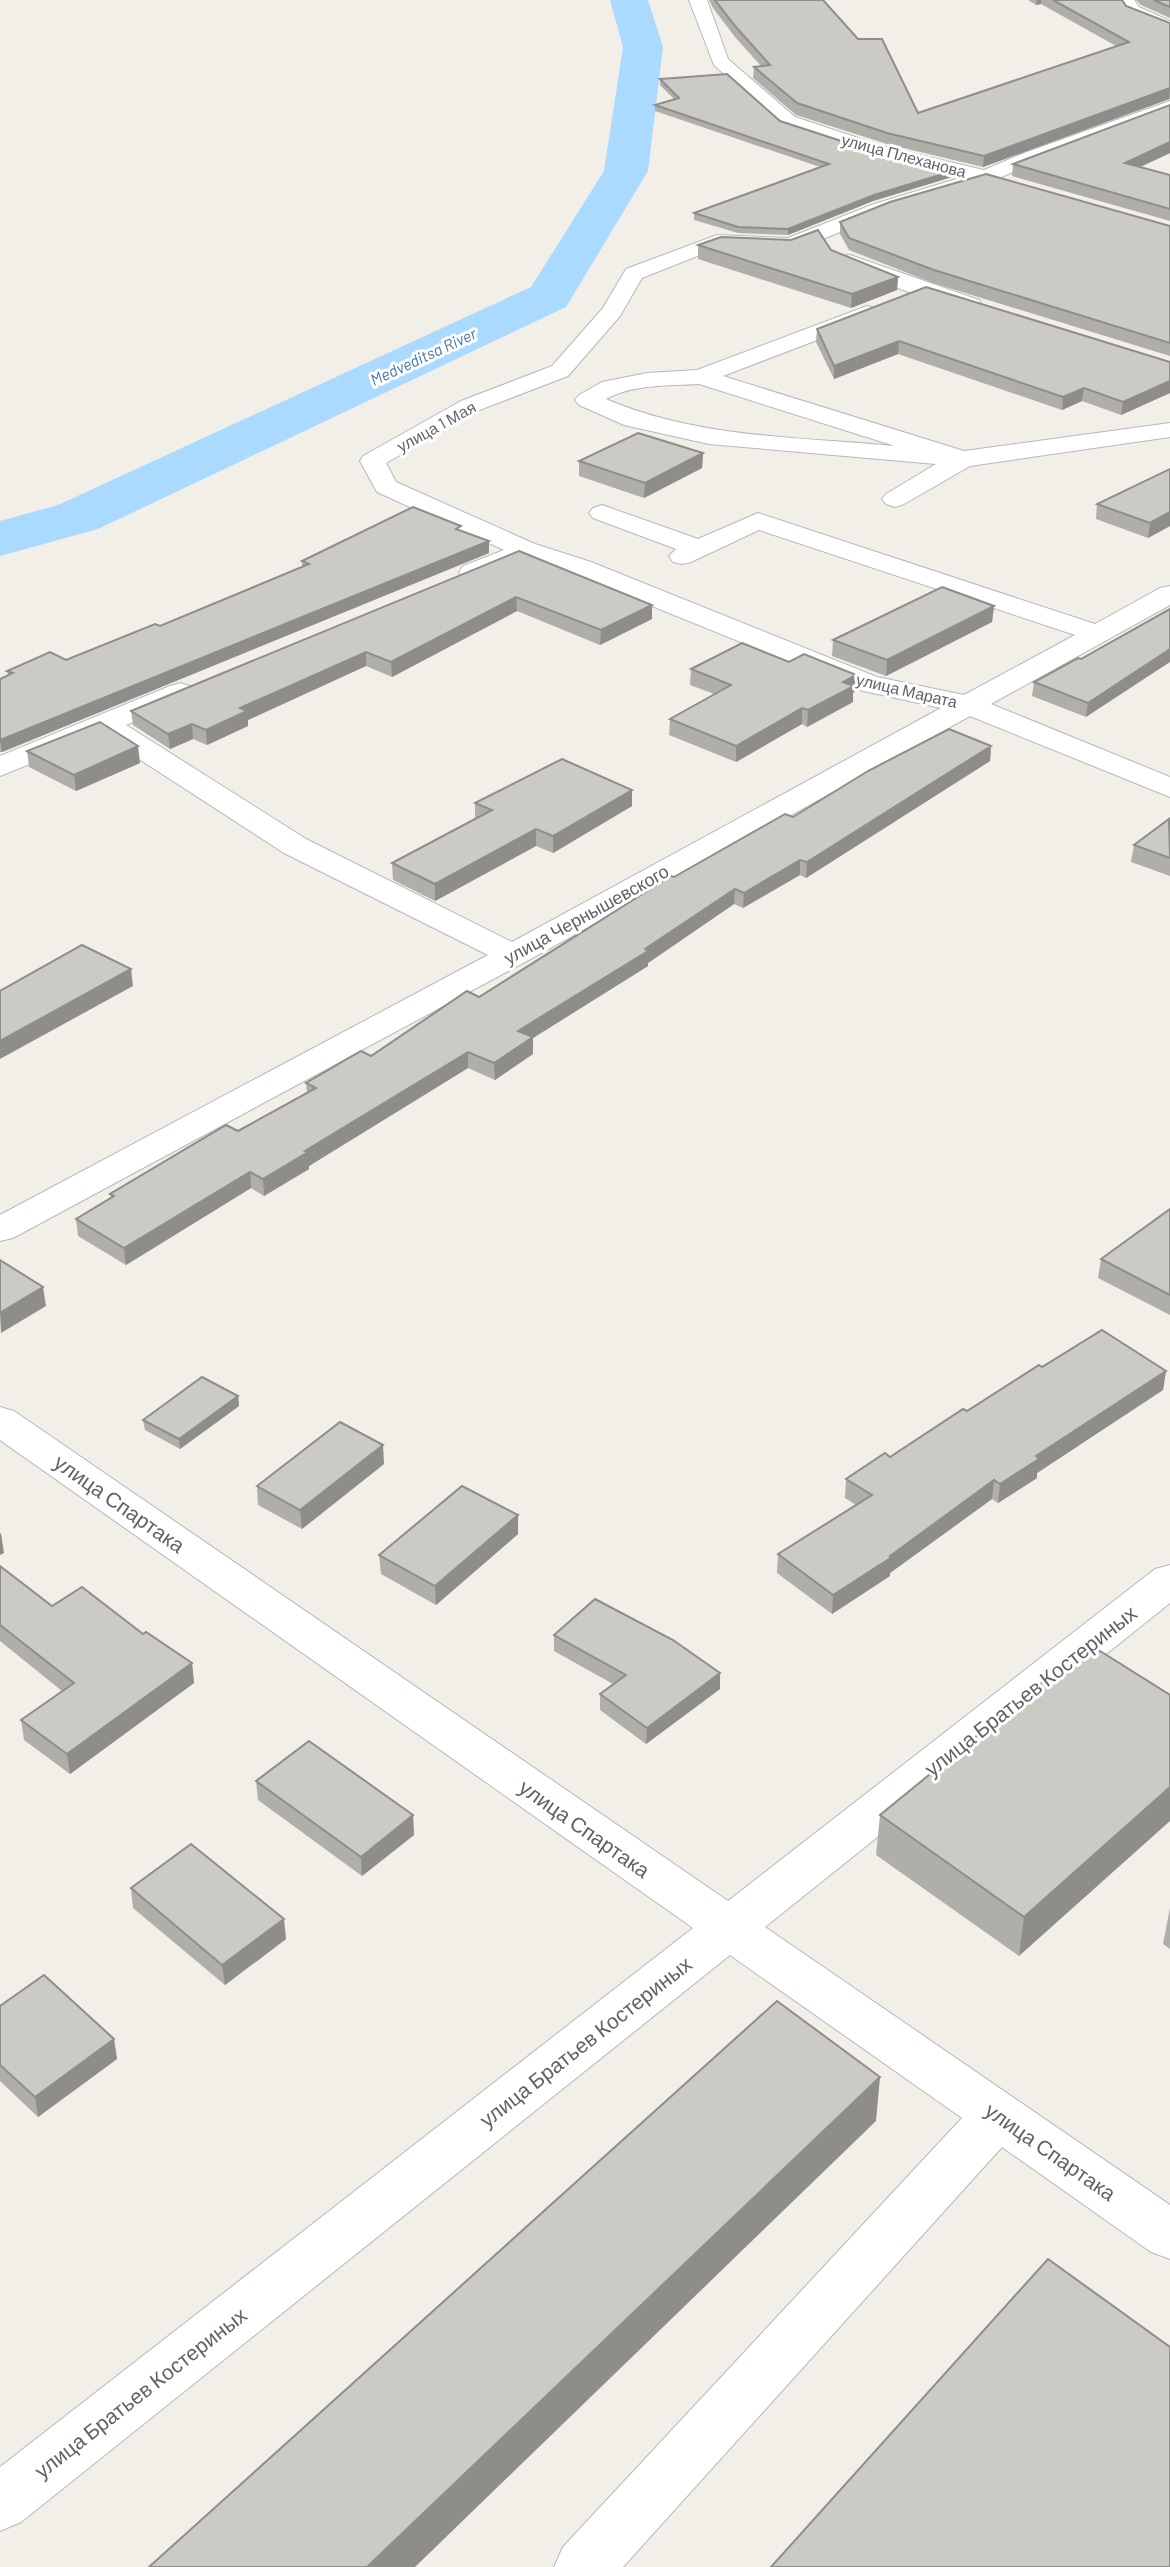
<svg xmlns="http://www.w3.org/2000/svg" width="1170" height="2567" viewBox="0 0 1170 2567" font-family="Barlow,sans-serif">
	<rect width="100%" height="100%" fill="#f1efe8"/>
	<g fill="none" stroke-linecap="round" stroke-linejoin="round">
		<path fill="#aadaff" fill-rule="evenodd" d="M610 0H648L663 47 648 171 566 307 98 529 0 556V521L58 505 531 287 604 171 623 47Z"/>
		<defs>
			<g id="minor">
				<path d="M689 0H707L728 59 795 117 885 147 984 170 1024 153 1170 101V113L1038 161 992 181 888 212 799 249 720 247 642 278 620 316 568 376 477 411 386 463 396 482 535 544 591 562 877 677 964 695 1075 635 759 530 691 562 682 564 673 562 669 556 676 549 593 518 589 513 593 508 602 505 698 539 758 513 1095 624 1160 588 1170 586V605L991 704 1170 777V797L970 716 525 962 13 1238 0 1241V1215L488 955 284 853 102 735 0 776V756L170 686 180 683 190 686 194 692 190 698 126 725 306 839 512 942 941 708 859 690 573 574 527 559C508 567 483 583 463 578L459 572 463 566 504 550 377 492 360 461 363 456 461 401 552 366 603 308 626 269 717 235 788 238 874 204 963 177 872 155 781 125 714 65Z"/>
				<path d="M1116 0H1134L1139 7 1170 21V33L1127 15Z"/>
				<path d="M850 255 979 300 982 305 979 310 971 312 916 295 842 266 839 261 842 256Z"/>
				<path d="M867 306 875 308 878 313 875 318 723 376 964 451 1170 423V437L970 466 904 504 895 507 886 504 882 499 886 494 936 464 709 444 624 425 579 405 575 400 579 395 602 382 647 373 697 370ZM699 384 895 446C798 437 696 438 606 399 633 384 668 386 699 384Z"/>
				<path d="M0 1407 14 1411 728 1901 1155 1569 1170 1565V1603L765 1927 1170 2205V2259L1151 2252 1002 2147 623 2567H554L563 2547 962 2118 730 1955 21 2522 0 2531V2467L693 1928 0 1440Z"/>
			</g>
		</defs>
		<use href="#minor" stroke="#b5b8bc" stroke-width="2"/>
		<use href="#minor" fill="#fff" fill-rule="evenodd"/>
	</g>
	<g fill="#afaea9">
		<path d="M709 0H823L918 113 1116 46 1041 4 1036 5 1028 0H1122L1126 6 1170 23V99L983 167 887 144 796 115 753 78 754 67 761 66 735 37 713 8Z"/>
		<path d="M1136 0H1170V18L1141 5Z"/>
		<path d="M660 79 780 121 952 177 873 201 788 235 738 233 694 220V213L820 167 655 111V105L674 99 660 85Z"/>
		<path d="M1170 105V153L1140 167 1170 175V221L1012 176 1013 164Z"/>
		<path d="M840 222 1170 226V356L933 283 849 250 840 234Z"/>
		<path d="M698 245 831 250 898 277 897 290 851 308 698 259Z"/>
		<path d="M817 329 1170 362V393L1121 415 1082 401 1062 410 898 354 834 379 816 342Z"/>
		<path d="M703 453 702 468 644 498 579 476V461Z"/>
		<path d="M1170 469V526L1148 538 1096 519 1097 504Z"/>
		<path d="M462 531 489 541V553L2 752H0V679L8 676 7 671 66 660 160 626 302 567V561Z"/>
		<path d="M519 551 652 605V619L600 645 517 611 392 677 366 666 248 720V726L207 745 193 739 170 749 133 725 131 711Z"/>
		<path d="M994 606 992 622 886 676 832 656 833 640Z"/>
		<path d="M1170 609 1086 717 1032 696 1034 682 1081 659Z"/>
		<path d="M691 669 855 691 853 693V702L807 727 802 724 736 762 669 735 670 719 714 694 690 685Z"/>
		<path d="M991 746 990 761 806 878 800 875 743 908 734 904 648 963V966L533 1038V1054L495 1080 468 1068 309 1166V1169L264 1196 251 1188 126 1265 78 1236 76 1219 111 1198 110 1194 238 1131 307 1093 306 1083 371 1056 479 997 674 877 793 817Z"/>
		<path d="M27 751 140 763 76 791 29 767Z"/>
		<path d="M475 803 632 806 553 853 536 846 435 901 393 880 392 863 475 819Z"/>
		<path d="M1170 820V876L1131 862 1134 845Z"/>
		<path d="M1170 1209V1315L1098 1278 1101 1259Z"/>
		<path d="M1042 1367 1166 1371 1163 1390 1037 1473V1478L998 1503 992 1499 890 1573V1576L832 1614 777 1573 778 1554 856 1505 845 1498 846 1479 890 1457Z"/>
		<path d="M238 1396 239 1406 180 1449 145 1430 143 1420Z"/>
		<path d="M384 1464 302 1529 258 1505 257 1486Z"/>
		<path d="M518 1515V1534L436 1605 381 1574 379 1555Z"/>
		<path d="M0 1566 52 1606 143 1634 192 1663 194 1683 70 1774 24 1740 21 1720 62 1691 0 1641Z"/>
		<path d="M554 1635 720 1673V1689L646 1744 600 1710V1694L613 1684 554 1651Z"/>
		<path d="M1089 1644 1019 1956 876 1855 880 1815Z"/>
		<path d="M256 1781 413 1815 414 1835 362 1876 258 1800Z"/>
		<path d="M131 1888 286 1939 225 1985 133 1908Z"/>
		<path d="M1170 1908V1949L1163 1944Z"/>
		<path d="M0 2006 114 2039 117 2059 38 2117 0 2081Z"/>
	</g>
	<g fill="#8f8d8a">
		<path d="M1037 0H1041V4L1036 5Z"/>
		<path d="M1170 88 1169 99 983 167 984 156Z"/>
		<path d="M1170 142V153L1123 175 1125 163Z"/>
		<path d="M953 171 952 177 873 201 788 235V229L874 195Z"/>
		<path d="M898 277 897 290 851 308 852 294Z"/>
		<path d="M899 341 898 354 834 379V366Z"/>
		<path d="M1170 381V393L1121 415 1123 402Z"/>
		<path d="M1084 388 1082 401 1062 410 1063 397Z"/>
		<path d="M703 453 702 468 644 498 645 483Z"/>
		<path d="M1170 512V526L1148 538 1150 523Z"/>
		<path d="M489 541V553L2 752 0 740Z"/>
		<path d="M516 597 517 611 392 677 391 662Z"/>
		<path d="M652 605V619L600 645 601 630Z"/>
		<path d="M994 606 992 622 886 676 887 660Z"/>
		<path d="M1170 649V662L1086 717 1088 703Z"/>
		<path d="M366 652V666L248 720V726L207 745 206 730 240 708Z"/>
		<path d="M856 675 855 691 853 693V702L807 727 808 710 843 682Z"/>
		<path d="M802 708V724L736 762V746Z"/>
		<path d="M192 724 193 739 170 749 168 734Z"/>
		<path d="M138 746 140 763 76 791 74 775Z"/>
		<path d="M991 746 990 761 806 878 807 862Z"/>
		<path d="M632 790V806L553 853V836Z"/>
		<path d="M536 829V846L435 901V884Z"/>
		<path d="M800 860V875L743 908 744 893Z"/>
		<path d="M735 889 734 904 648 963V966L533 1038V1054L495 1080 494 1063 518 1031 645 949Z"/>
		<path d="M131 969 133 986 0 1059V1041Z"/>
		<path d="M468 1052V1068L309 1166V1169L264 1196 263 1179 305 1151Z"/>
		<path d="M250 1172 251 1188 126 1265 124 1248Z"/>
		<path d="M43 1287 46 1306 1 1333 0 1313Z"/>
		<path d="M1166 1371 1163 1390 1037 1473V1478L998 1503 1000 1484 1036 1456Z"/>
		<path d="M238 1396 239 1406 180 1449 179 1439Z"/>
		<path d="M383 1445 384 1464 302 1529 300 1510Z"/>
		<path d="M994 1480 992 1499 890 1573V1576L832 1614 833 1595 890 1556Z"/>
		<path d="M518 1515V1534L436 1605 435 1586Z"/>
		<path d="M1 1533 4 1553 0 1555V1534Z"/>
		<path d="M192 1663 194 1683 70 1774 67 1754Z"/>
		<path d="M720 1673V1689L646 1744 647 1728Z"/>
		<path d="M1170 1787V1821L1019 1956 1024 1917Z"/>
		<path d="M413 1815 414 1835 362 1876 361 1857Z"/>
		<path d="M284 1919 286 1939 225 1985 222 1965Z"/>
		<path d="M114 2039 117 2059 38 2117 35 2097Z"/>
		<path d="M880 2077 876 2121 415 2567H367Z"/>
	</g>
	<g fill="#cccac5" stroke="#8f8d8a" stroke-width="2">
		<path d="M715 0H823L858 39H882L918 113 1129 42 1053 0H1122L1126 6 1170 23V88L984 156 887 133 797 103 754 67 770 65 735 26Z"/>
		<path d="M1154 0H1170V7Z"/>
		<path d="M727 74 780 121 872 151 953 171 874 195 788 229 738 227 694 213 829 164 655 105 679 98 660 79Z"/>
		<path d="M1170 105V142L1125 163 1170 175V209L1013 164Z"/>
		<path d="M986 174 1170 226V343L934 270 849 238 840 222 890 202Z"/>
		<path d="M818 230 831 250 898 277 852 294 698 245 721 237 791 240Z"/>
		<path d="M926 287 1170 362V381L1123 402 1084 388 1063 397 899 341 834 366 817 329Z"/>
		<path d="M638 433 703 453 645 483 579 461Z"/>
		<path d="M1170 469V512L1150 523 1097 504Z"/>
		<path d="M413 507 461 526 456 529 489 541 0 740V679L13 673 7 671 50 652 66 660 155 624 160 626 309 564 302 561Z"/>
		<path d="M519 551 652 605 601 630 516 597 391 662 366 652 240 708 247 711 206 730 192 724 168 734 131 711Z"/>
		<path d="M942 587 994 606 887 660 833 640Z"/>
		<path d="M1170 609V649L1088 703 1034 682 1078 658 1081 659Z"/>
		<path d="M742 643 789 662 804 654 856 675 843 682 854 686 808 710 802 708 736 746 670 719 731 685 691 669Z"/>
		<path d="M100 722 138 746 74 775 27 751Z"/>
		<path d="M949 729 991 746 807 862 800 860 744 893 735 889 645 949 648 951 518 1031 533 1037 494 1063 468 1052 305 1151 308 1152 263 1179 250 1172 124 1248 76 1219 114 1196 110 1194 226 1125 238 1131 316 1088 306 1083 361 1051 371 1056 467 991 479 997 671 876 674 877 785 814 793 817 868 771Z"/>
		<path d="M562 759 632 790 553 836 536 829 435 884 392 863 492 810 475 803Z"/>
		<path d="M1169 819 1170 858 1134 845Z"/>
		<path d="M82 945 131 969 0 1041V991Z"/>
		<path d="M1170 1209V1295L1101 1259Z"/>
		<path d="M0 1260 43 1287 0 1313Z"/>
		<path d="M1102 1330 1166 1371 1036 1456 1039 1459 1000 1484 994 1480 890 1556 892 1557 833 1595 778 1554 872 1495 846 1479 885 1453 890 1457 963 1409 967 1411 1039 1365 1042 1367Z"/>
		<path d="M202 1377 238 1396 179 1439 143 1420Z"/>
		<path d="M340 1422 383 1445 300 1510 257 1486Z"/>
		<path d="M462 1486 518 1515 435 1586 379 1555Z"/>
		<path d="M0 1566 52 1606 82 1587 143 1634 146 1632 192 1663 67 1754 21 1720 74 1683 0 1625Z"/>
		<path d="M595 1599 673 1640 720 1673 647 1728 600 1694 626 1675 554 1635Z"/>
		<path d="M1089 1644 1170 1695V1787L1024 1917 880 1815Z"/>
		<path d="M309 1741 413 1815 361 1857 256 1781Z"/>
		<path d="M191 1844 284 1919 222 1965 131 1888Z"/>
		<path d="M44 1975 114 2039 35 2097 0 2065V2006Z"/>
		<path d="M777 2001 880 2077 367 2567H149Z"/>
		<path d="M1048 2259 1170 2347V2567H771Z"/>
	</g>
	<g text-anchor="middle" dominant-baseline="central" stroke-width="6" stroke-linejoin="round" paint-order="stroke">
		<g font-size="16" fill="#5f6368" stroke="#fff">
			<text transform="translate(904 155) rotate(15)">улица Плеханова</text>
			<text transform="translate(436 426) rotate(-29)">улица 1 Мая</text>
			<text transform="translate(907 690) rotate(13)">улица Марата</text>
		</g>
		<g font-size="16" font-style="italic" fill="#4174aa" stroke="#fff">
			<text transform="translate(423 356) rotate(-25)">Medveditsa River</text>
		</g>
		<g font-size="18" fill="#5f6368" stroke="#fff">
			<text transform="translate(586 914) rotate(-29)">улица Чернышевского</text>
		</g>
		<g font-size="21" fill="#5f6368" stroke="#fff">
			<text transform="translate(120 1503) rotate(35)">улица Спартака</text>
			<text transform="translate(1030 1690) rotate(-38)">улица Братьев Костериных</text>
			<text transform="translate(585 1828) rotate(35)">улица Спартака</text>
			<text transform="translate(585 2041) rotate(-38)">улица Братьев Костериных</text>
			<text transform="translate(1051 2151) rotate(35)">улица Спартака</text>
			<text transform="translate(140 2392) rotate(-38)">улица Братьев Костериных</text>
		</g>
	</g>
</svg>
